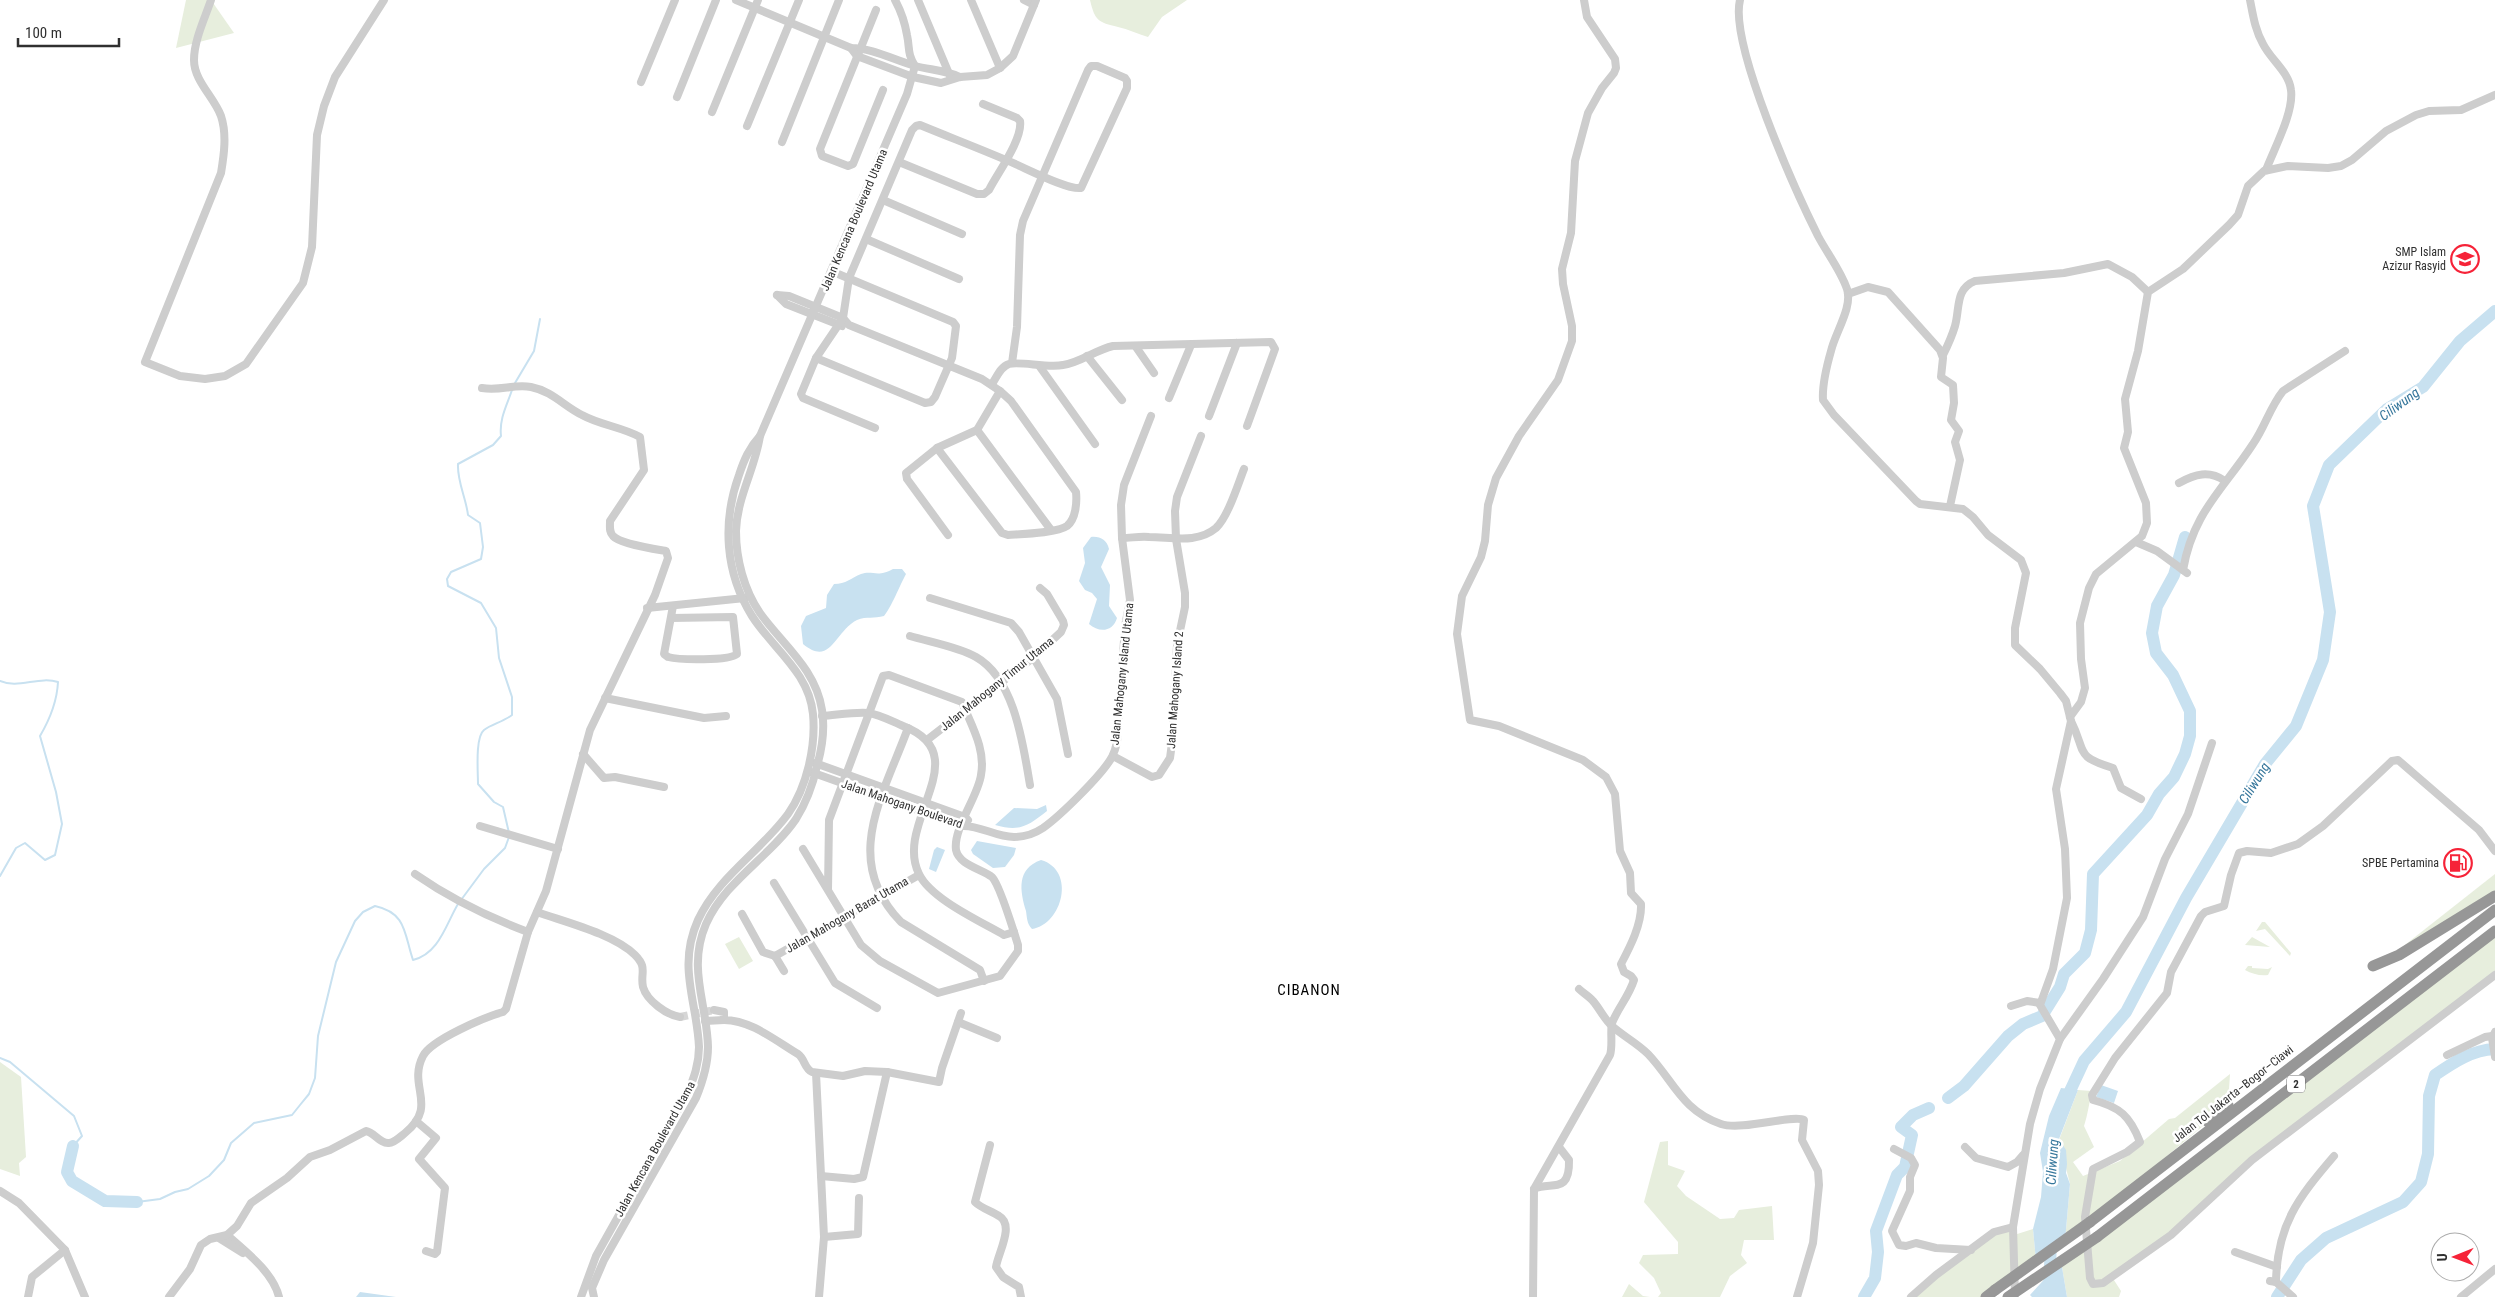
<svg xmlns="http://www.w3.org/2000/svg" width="2495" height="1297" viewBox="0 0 2495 1297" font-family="'Roboto Condensed',sans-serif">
	<rect width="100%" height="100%" fill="#fff"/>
	<g fill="#e7eedd">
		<path d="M186 0H211L234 33 176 48Z"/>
		<path d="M1090 0H1187L1162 17 1148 37C1138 34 1128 29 1118 27 1098 22 1095 21 1090 0Z"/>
		<path d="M2495 874V897L2401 948Z"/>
		<path d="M2262 922H2265L2291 953 2290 956 2265 929 2256 931Z"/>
		<path d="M2495 931V974L2253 1160 2170 1236 2112 1277 2121 1291 2119 1297H2067L2061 1261Z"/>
		<path d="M739 937 753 961 739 969 725 944Z"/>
		<path d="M2252 937 2270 947 2245 945Z"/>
		<path d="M2248 966H2252V968L2268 969 2272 967 2268 975C2260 976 2252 974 2245 970Z"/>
		<path d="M0 1062 21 1077 26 1157 19 1163 20 1176 0 1169Z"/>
		<path d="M2230 1074 2228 1105 2065 1241 2070 1184 2059 1140 2078 1090 2092 1091C2089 1103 2088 1114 2084 1126L2094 1147 2073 1162 2083 1176 2120 1161 2169 1119 2175 1118Z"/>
		<path d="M1668 1141V1165L1685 1171 1677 1186 1686 1196 1720 1219 1734 1218 1739 1210 1772 1206 1774 1240H1744L1741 1255 1747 1263 1730 1276 1720 1297H1658L1661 1293 1654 1278 1639 1263 1643 1255 1678 1254V1242L1644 1202 1660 1142Z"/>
		<path d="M2008 1228 2014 1235 2033 1229 2036 1261 1986 1297H1911L1982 1242Z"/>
		<path d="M1629 1284 1643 1296 1650 1297H1622Z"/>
	</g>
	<g fill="#c8e1f0">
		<path d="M1091 537C1100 536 1107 540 1109 549L1101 567 1110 585 1109 606 1117 618C1113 632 1099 633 1089 624L1097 599 1092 593 1085 590 1079 581 1085 563 1083 548Z"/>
		<path d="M893 569H902L906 574C900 585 891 608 884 616 874 619 867 616 857 620 834 632 831 667 803 644L801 626 806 616 826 608 827 595 834 584C846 584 851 578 861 574 873 570 877 578 893 569Z"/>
		<path d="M1046 805 1047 811C1028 826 1020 832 995 825L1014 808 1037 809Z"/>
		<path d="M977 841 1016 848 1014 855 1005 867 993 868 973 854 971 850Z"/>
		<path d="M937 847 945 850 936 872 929 869 934 850Z"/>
		<path d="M1041 860C1076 870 1063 924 1032 929 1027 924 1027 918 1026 911 1020 891 1016 869 1041 860Z"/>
		<path d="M2101 1085 2118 1091 2114 1103 2096 1097Z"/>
		<path d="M2061 1088 2078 1090 2059 1139 2066 1150 2067 1164 2066 1173 2070 1184 2065 1241 2036 1261 2033 1229 2041 1197 2043 1172 2040 1153 2049 1116Z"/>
		<path d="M2061 1261 2067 1297H2032L2030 1295Z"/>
		<path d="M360 1292 396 1297H356Z"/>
	</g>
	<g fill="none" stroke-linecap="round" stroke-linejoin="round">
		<g stroke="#c8e1f0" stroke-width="2">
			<path d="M515 383 534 351 540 319"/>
			<path d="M0 681C18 689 39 676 58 682 57 702 50 719 40 736L56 792 62 824 55 855 45 860 25 843 16 848 0 876"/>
			<path d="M509 833 503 807 494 802 478 784C478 772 475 737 484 730 492 724 503 722 512 715V697L499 658 496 628 481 603 448 586 447 579 451 572 481 559 483 547 480 523 468 515C466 498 457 481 458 464L493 445 501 436C499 419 507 405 512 390"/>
			<path d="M461 900 484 869 505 848 509 837"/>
			<path d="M0 1058 10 1062 74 1116 82 1136 73 1146"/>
			<path d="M137 1202 160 1199 175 1192 188 1189 209 1176 224 1160 231 1143 254 1123 292 1115 300 1105 309 1094 315 1078 318 1036 336 962 355 921 363 912 375 906C407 913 404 934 413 960 439 954 446 924 458 904"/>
		</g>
		<g stroke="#c8e1f0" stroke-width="12">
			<path d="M1948 1098 1964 1086 2008 1036 2023 1024 2042 1016 2060 987 2064 974 2085 953 2091 930 2093 874 2147 815 2159 794 2174 777 2185 754 2190 736V711L2173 675 2156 653 2152 633 2157 606 2174 575 2185 537"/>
			<path d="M2064 1104 2084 1061 2126 1012 2186 898 2265 764 2296 726 2323 660 2330 612 2313 506 2329 465 2387 409 2423 387 2460 341 2495 311"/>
			<path d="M73 1146 67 1172 72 1181 105 1201 137 1202"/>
			<path d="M1864 1297 1875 1278 1878 1252 1876 1231 1897 1175 1905 1167 1912 1135 1901 1127 1913 1115 1929 1108"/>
			<path d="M2049 1297 2051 1240"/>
			<path d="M2277 1297 2301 1260 2326 1238 2403 1202 2421 1182 2428 1154 2429 1096 2435 1075C2454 1062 2472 1050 2495 1049"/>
		</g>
		<path stroke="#d6d6d6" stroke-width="8" stroke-dasharray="8 4" stroke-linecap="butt" d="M680 1017 714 1010"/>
		<g stroke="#cdcdcd" stroke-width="8">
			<path d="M211 0C205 18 194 40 194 60 194 81 214 97 221 116 227 134 224 155 221 173L145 362 180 376 205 379 225 376 246 364 303 283 312 247 317 135 324 106 335 77 384 0"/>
			<path d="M736 0 851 48C872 48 894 60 915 66 930 70 945 70 960 77"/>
			<path d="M918 0 950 76"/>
			<path d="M971 0 1000 68"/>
			<path d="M1024 0 1034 5"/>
			<path d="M1740 0C1729 44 1796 192 1818 236 1827 253 1841 271 1847 289 1853 307 1835 333 1831 351 1827 365 1822 385 1823 400L1834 415 1916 501 1920 504 1963 509 1973 517 1988 535 2021 560 2026 573 2015 628V645L2040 669 2060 693 2066 701 2071 721 2056 789 2065 849 2067 898 2053 969 2040 1005 2060 1039 2040 1089 2030 1124 2013 1227 2015 1295"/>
			<path d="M2250 0C2253 15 2255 30 2263 44 2271 60 2289 72 2291 90 2294 112 2274 149 2266 170"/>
			<path d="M876 10 820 149 822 156 848 166 853 164 883 90"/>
			<path d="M851 48 857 56 913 77 941 83 960 77 987 75 1000 68 1013 56 1036 0"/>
			<path d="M641 82 675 0"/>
			<path d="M677 97 716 0"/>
			<path d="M712 112 758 0"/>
			<path d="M747 126 799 0"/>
			<path d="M782 142 839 0"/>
			<path d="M899 162 977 194H984L989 190C997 174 1023 139 1020 121L1017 118 983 104"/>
			<path d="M883 200 962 234"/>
			<path d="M866 239 959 279"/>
			<path d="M1848 294 1868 287 1888 292 1940 350 1943 358 1941 377 1953 385 1954 403 1951 420 1959 431 1955 442 1960 460 1950 506"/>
			<path d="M777 295 789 296 843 318 849 325 982 379 1000 391 1011 401 1076 492C1077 502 1076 519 1067 526 1057 533 1022 534 1008 535L1002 533 937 448"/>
			<path d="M777 295 786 304 842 326"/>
			<path d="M1136 347 1154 373"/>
			<path d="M1943 355C1948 345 1952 336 1955 326 1960 308 1955 289 1975 281L2064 273 2108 264 2132 277 2148 292"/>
			<path d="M1087 356 1122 400"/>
			<path d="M816 358 925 403 931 402 935 397 952 358 956 326 953 322 831 271"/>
			<path d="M1040 367 1095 444"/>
			<path d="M992 384C997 377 1000 367 1009 364 1020 361 1047 368 1063 365 1080 363 1095 350 1113 346L1271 342 1275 349 1247 426"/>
			<path d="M1169 398 1191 345"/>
			<path d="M1209 416 1237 343"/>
			<path d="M875 428 803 398 801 394 816 358 843 318 849 278 912 130 916 126 920 125C949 137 978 148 1006 160 1022 166 1066 190 1081 188L1127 88V81L1125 78 1097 66H1091L1088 70 1023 221 1020 235 1017 327 1012 363"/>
			<path d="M977 430 1051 530"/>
			<path d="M2179 483C2195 474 2209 470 2225 481"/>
			<path d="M948 535 907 479 906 473 937 448 977 430 1000 391"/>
			<path d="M1122 538C1131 538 1140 536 1149 537 1172 537 1197 544 1216 528 1228 517 1238 484 1244 469"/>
			<path d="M2136 542 2157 551 2183 570"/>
			<path d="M2187 573 2183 570C2193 512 2223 490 2253 444 2265 427 2270 407 2283 391L2345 351"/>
			<path d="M930 598 1011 623 1019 632 1057 699 1068 754"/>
			<path d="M647 608 745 598"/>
			<path d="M671 618 733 617 737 654C729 661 679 660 668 657L664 654 673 606"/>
			<path d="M910 636C930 642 959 647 976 657 1015 679 1023 745 1030 785"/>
			<path d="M605 698 704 718 726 716"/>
			<path d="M822 716C837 715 853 712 868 713 879 714 893 722 903 726 979 755 893 822 919 874 931 899 980 921 1004 935L1014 932"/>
			<path d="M2070 717 2081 702 2085 688 2081 659 2080 623 2089 588 2096 574 2142 536 2147 523 2146 503 2124 448 2128 432 2125 399 2138 351 2148 292 2183 269 2229 225 2238 215 2248 186 2264 171 2288 166 2328 168 2341 166 2352 160 2386 131 2416 115 2429 111 2461 110 2495 95"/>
			<path d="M2071 721C2087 753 2074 756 2113 768L2121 788 2141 799"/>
			<path d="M908 728C883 796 841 860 901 922L980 970 984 981"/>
			<path d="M927 740 1034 657 1061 632 1064 625 1063 621 1047 594 1040 588"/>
			<path d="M583 754 604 778 615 777 664 787"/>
			<path d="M1113 756 1152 777 1159 775 1170 758 1172 743 1177 645 1185 607V593L1176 539 1175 511 1177 497 1201 436"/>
			<path d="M815 763 965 817 968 820"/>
			<path d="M811 772 962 826C980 825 995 837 1014 837 1024 837 1034 834 1043 828 1060 816 1102 775 1112 757 1114 753 1116 747 1117 742L1125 626 1130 600 1122 538 1121 505 1124 485 1151 416"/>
			<path d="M480 826 558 849"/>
			<path d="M803 849 861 945 880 961 938 993 1000 976 1018 951V945C1014 932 999 884 992 877 982 869 959 865 956 850 953 828 978 797 981 775 986 749 971 725 962 702L889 675 883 676 829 820 828 890"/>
			<path d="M2495 851 2479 830 2398 760 2392 761 2323 826 2298 844 2271 853 2247 851 2239 853 2231 875 2224 906 2205 912 2201 916 2171 972 2167 993 2115 1058 2092 1095 2093 1100C2120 1107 2130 1116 2140 1142L2127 1152 2093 1169 2085 1217 2090 1278 2093 1284 2103 1283 2171 1235 2252 1160 2495 975"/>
			<path d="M415 874C451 899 488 917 528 932"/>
			<path d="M774 883 835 983 877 1008"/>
			<path d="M537 912C565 922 614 934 635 955 648 968 640 973 643 987 647 1001 667 1015 680 1017"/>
			<path d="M742 914 763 952 775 956"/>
			<path d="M775 956 919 875"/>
			<path d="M775 956 784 971"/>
			<path d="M1579 989C1583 993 1589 996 1593 1001 1600 1009 1604 1019 1612 1026 1623 1036 1637 1043 1648 1054 1673 1080 1682 1111 1721 1124 1742 1131 1794 1114 1804 1120L1802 1140 1818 1171 1819 1185 1813 1243 1797 1297"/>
			<path d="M2011 1006 2027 1001 2040 1003"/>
			<path d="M714 1010 724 1012V1020C751 1020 776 1041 798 1054 805 1059 804 1068 812 1072L843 1076 865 1071 887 1072"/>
			<path d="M705 1021 724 1020"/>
			<path d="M958 1022 997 1038"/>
			<path d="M2495 1032 2492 1038 2495 1057"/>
			<path d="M2060 1039 2103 979 2143 917 2165 859 2188 814 2212 743"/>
			<path d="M2447 1055 2485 1037 2492 1036"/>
			<path d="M816 1073 824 1237 819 1297"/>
			<path d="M416 1121 436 1138 419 1159 445 1188 437 1252 435 1254 426 1251"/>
			<path d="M990 1145 975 1202C981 1208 991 1211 999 1216 1015 1225 998 1253 996 1267L1003 1277 1019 1287 1021 1297"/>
			<path d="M1965 1147 1976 1158 2008 1167 2017 1162 2023 1155"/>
			<path d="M1894 1149 1911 1158 1915 1165 1910 1177V1191L1892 1231 1899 1245 1906 1246 1916 1243 1936 1248 1971 1250"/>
			<path d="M821 1176 854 1179 863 1177 887 1072 939 1082 942 1068 961 1013"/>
			<path d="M1534 1189C1551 1181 1570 1195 1569 1160L1559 1147"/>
			<path d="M0 1191 19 1203 65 1250 85 1297"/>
			<path d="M227 1235C245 1251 273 1272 279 1297"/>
			<path d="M824 1237 858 1234 859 1198"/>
			<path d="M219 1238 243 1253"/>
			<path d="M2235 1252 2277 1267"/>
			<path d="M2270 1281 2276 1282 2293 1297"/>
			<path d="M2276 1282C2277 1225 2298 1198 2334 1156"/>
			<path d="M28 1297 32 1277 65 1250"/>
			<path d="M169 1297 190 1269 201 1245 210 1239 227 1235 237 1226 251 1203 287 1178 310 1157 330 1150 366 1131C374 1132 380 1144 389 1143 394 1143 400 1137 405 1133 439 1105 407 1087 423 1056 431 1040 485 1017 503 1012L506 1009 528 932 546 891 590 730 655 595 668 558 666 551C654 549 620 544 613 536 609 532 610 527 610 521L644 470 640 437C622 427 600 425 582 415 565 407 552 391 531 387 513 384 501 391 482 388"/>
			<path d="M581 1297 596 1256 687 1094C694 1078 699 1064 699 1047 697 1001 677 967 698 920 718 877 760 852 788 814 807 787 816 746 813 714 809 672 773 649 752 616 725 573 722 522 739 475 744 460 749 448 760 436"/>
			<path d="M594 1297 592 1288 604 1260 696 1098C703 1081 708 1065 708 1047 707 1003 687 968 706 924 725 881 770 857 796 819 806 803 813 784 817 766 822 749 825 729 822 710 816 669 783 645 760 613 744 590 736 559 736 531 737 497 755 469 760 436L907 94 915 66C907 53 910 49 907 35 905 23 901 11 895 0"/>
			<path d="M1533 1297 1534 1189 1610 1055C1613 1046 1610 1030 1612 1023 1618 1008 1629 996 1634 980L1631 976 1624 972 1621 964C1630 947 1642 924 1641 904L1631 893 1630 873 1620 851 1615 794 1606 777 1583 760 1499 726 1470 720 1457 634 1462 596 1481 557 1485 541 1488 505 1496 478 1519 436 1558 380 1572 341V326L1563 284 1562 269 1571 233 1575 161 1588 113 1602 88 1614 73 1616 68 1615 59 1587 17 1584 0"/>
			<path d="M1911 1297 1936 1275 1994 1232 2013 1227"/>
			<path d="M2461 1297 2495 1269"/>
		</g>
		<g stroke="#979797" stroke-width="11">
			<path d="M2373 966 2399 955 2495 896"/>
			<path d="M2208 1122 2228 1105"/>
			<path d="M2090 1222 2495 910"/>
			<path d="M2097 1237 2495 931"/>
			<path d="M1986 1297 1995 1290"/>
		</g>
		<g stroke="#979797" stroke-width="11">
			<path d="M1995 1290 2090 1222"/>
			<path d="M2008 1297 2097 1237"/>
		</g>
	</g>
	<defs>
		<symbol id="school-ring" viewBox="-11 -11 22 22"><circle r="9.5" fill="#fff" stroke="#f62338" stroke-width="1.5"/><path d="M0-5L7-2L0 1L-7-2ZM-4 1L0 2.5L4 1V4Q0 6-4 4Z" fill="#f62338"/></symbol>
		<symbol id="fuel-ring" viewBox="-11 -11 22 22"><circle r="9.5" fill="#fff" stroke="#f62338" stroke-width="1.5"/><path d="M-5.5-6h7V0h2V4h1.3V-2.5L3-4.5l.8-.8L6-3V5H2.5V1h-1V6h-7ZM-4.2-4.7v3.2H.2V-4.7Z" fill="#f62338"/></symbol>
	</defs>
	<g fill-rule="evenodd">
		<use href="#school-ring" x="2449" y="243" width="32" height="32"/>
		<use href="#fuel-ring" x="2442" y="847" width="32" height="32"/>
	</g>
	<g text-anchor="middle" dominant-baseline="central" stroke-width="5" stroke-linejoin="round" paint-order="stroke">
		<rect fill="#fff" stroke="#6e6e6e" stroke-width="1" x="2287" y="1075.5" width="18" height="17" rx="4"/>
		<g font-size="11" font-weight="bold" fill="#303030">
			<text x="2296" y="1084">2</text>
		</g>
		<g font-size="12" fill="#303030" stroke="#fff">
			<text transform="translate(854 220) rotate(-67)">Jalan Kencana Boulevard Utama</text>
			<text transform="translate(1122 674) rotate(-84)">Jalan Mahogany Island Utama</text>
			<text transform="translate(997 684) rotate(-39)">Jalan Mahogany Timur Utama</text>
			<text transform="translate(1175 690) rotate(-86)">Jalan Mahogany Island 2</text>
			<text transform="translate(902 804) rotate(19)">Jalan Mahogany Boulevard</text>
			<text transform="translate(847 915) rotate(-30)">Jalan Mahogany Barat Utama</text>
			<text transform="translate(2233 1094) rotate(-38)">Jalan Tol Jakarta–Bogor–Ciawi</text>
			<text transform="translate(655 1149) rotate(-61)">Jalan Kencana Boulevard Utama</text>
		</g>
		<g font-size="12" fill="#303030" stroke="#fff" text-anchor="end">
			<text x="2446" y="252">SMP Islam<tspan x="2446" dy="14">Azizur Rasyid</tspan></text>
			<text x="2439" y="863">SPBE Pertamina</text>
		</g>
		<g font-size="14" font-style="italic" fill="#35769b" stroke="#fff">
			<text transform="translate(2399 404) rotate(-36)">Ciliwung</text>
			<text transform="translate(2254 783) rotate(-58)">Ciliwung</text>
			<text transform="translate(2052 1162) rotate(-86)">Ciliwung</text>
		</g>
		<g font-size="15" letter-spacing="1" fill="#000" stroke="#fff">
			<text x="1309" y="990">CIBANON</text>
		</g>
	</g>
	<g transform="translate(2455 1257) rotate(269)"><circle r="24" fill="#ffffff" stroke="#acacac"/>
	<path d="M0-4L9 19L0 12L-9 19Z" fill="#f62338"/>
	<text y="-8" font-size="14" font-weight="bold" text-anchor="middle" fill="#303030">U</text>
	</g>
	<path d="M18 38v8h101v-8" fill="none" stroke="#303030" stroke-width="2.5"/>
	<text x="25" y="38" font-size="15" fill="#303030" stroke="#ffffff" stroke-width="4" paint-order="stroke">100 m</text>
</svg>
